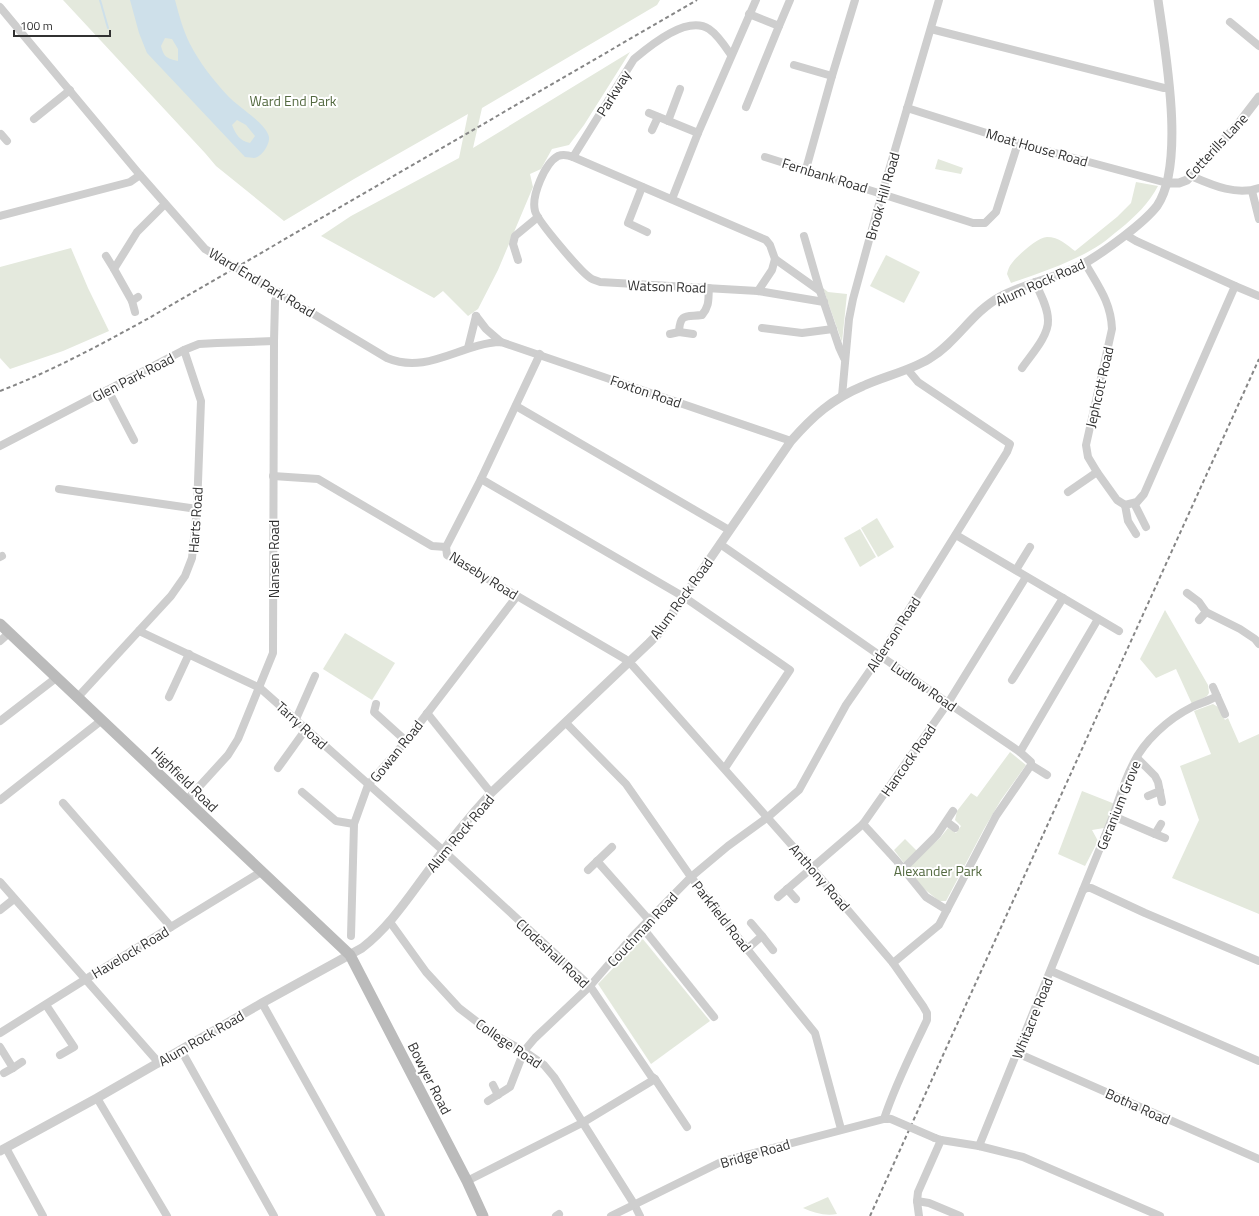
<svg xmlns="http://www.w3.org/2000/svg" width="1259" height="1216" viewBox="0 0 1259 1216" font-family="'Titillium Web',sans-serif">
	<rect width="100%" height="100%" fill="#fff"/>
	<g fill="#e4e9dd">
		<path d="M63 0H660L657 5 482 108 473 148 630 52 584 125 569 145 552 149 541 169 530 174 533 187 498 270 478 309 468 316 443 291 434 298 321 236 351 216 459 158 468 114 354 179 284 221 216 166 205 153Z"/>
		<path d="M938 159 963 168 961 174 935 169Z"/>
		<path d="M1136 182 1158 186C1149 203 1135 217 1120 229 1113 234 1107 240 1101 244 1074 262 1042 272 1011 283L1007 274C1008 270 1009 266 1012 263 1018 255 1038 237 1047 237 1059 237 1067 245 1075 251L1117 217 1131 203Z"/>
		<path d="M71 248 88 288 109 331 63 351 10 369 0 358V267Z"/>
		<path d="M886 255 920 272 904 303 870 286Z"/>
		<path d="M823 288 828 292 847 294 842 342Z"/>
		<path d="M877 518 894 547 878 557 861 528Z"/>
		<path d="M860 529 876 557 860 567 844 538Z"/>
		<path d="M1165 610 1208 685 1209 693 1207 696 1192 704 1176 669 1156 678 1140 659Z"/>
		<path d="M345 633 395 663 372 700 323 669Z"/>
		<path d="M1213 704 1218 707 1225 720 1228 718 1239 743 1259 734V914L1172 878 1199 820 1180 766 1211 754 1194 711Z"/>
		<path d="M1010 752 1026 765 1001 800 984 829 946 901H939L923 888 894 850 905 839 921 855 940 838 948 828 956 833 961 826 955 820 957 811 971 793 977 797Z"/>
		<path d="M1082 791 1115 804 1104 828 1092 830 1098 841 1085 866 1058 854Z"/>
		<path d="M642 938 710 1021 651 1064 598 984Z"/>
		<path d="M828 1197 837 1214C825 1216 814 1213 803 1208Z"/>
	</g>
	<path fill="#cee0ea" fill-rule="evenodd" d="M130 0H175C179 15 183 30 190 44 199 62 214 81 228 96 238 107 266 123 269 137 270 144 262 157 254 158 252 158 248 157 245 157L147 53 139 33ZM165 38 172 39 178 49V61C166 58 164 57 161 46ZM237 120 246 125 255 136 250 143C240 141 236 135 232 125Z"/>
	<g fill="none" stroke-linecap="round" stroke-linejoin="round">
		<path stroke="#cee0ea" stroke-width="2" d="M100 0 108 28"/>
		<g stroke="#cecece" stroke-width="8">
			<path d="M0 7 140 175 205 249 387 358C428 375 461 343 501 342L791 441"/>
			<path d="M1230 22 1259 46"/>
			<path d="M779 26 790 0"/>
			<path d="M931 29 1164 88H1169"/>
			<path d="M731 55C725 46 718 35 709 29 687 15 651 45 634 59L573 157C568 155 563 154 558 156 545 163 531 196 535 211 537 220 582 274 592 279 594 280 598 281 600 282L758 291 824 302"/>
			<path d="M794 65 832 76"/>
			<path d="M746 107 779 26 749 14"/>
			<path d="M907 108 1018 143 1167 183"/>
			<path d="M649 113 698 133"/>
			<path d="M34 119 70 90"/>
			<path d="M668 121 680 89"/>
			<path d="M652 130 658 117"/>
			<path d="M1 134 7 141"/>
			<path d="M573 157 766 240 770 245 775 259 820 291"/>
			<path d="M765 157 973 223H985L996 212 1018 143"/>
			<path d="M806 169 832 76 855 0"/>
			<path d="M1191 176C1212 185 1236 196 1259 188"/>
			<path d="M642 187 628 223 647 232"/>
			<path d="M1252 191 1259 219"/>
			<path d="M672 199 698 133 756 0"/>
			<path d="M0 216 130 182 140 175"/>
			<path d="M1126 235 1136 241 1235 286 1259 296"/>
			<path d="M804 236 820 291 839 347 844 358"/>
			<path d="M106 256 114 269"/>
			<path d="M518 260 513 244 515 236 538 217"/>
			<path d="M1085 263C1098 286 1111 302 1112 329L1086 445 1088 457 1097 472 1117 500 1125 505"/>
			<path d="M758 291 772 270 775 259"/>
			<path d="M132 301 114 269 137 232 165 204"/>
			<path d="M135 312 132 301 138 297"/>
			<path d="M476 316 486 329 501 342"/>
			<path d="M762 328 802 333 833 329"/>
			<path d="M679 332C680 312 687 317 702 315 710 306 708 298 709 288"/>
			<path d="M670 334 679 332 693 334"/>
			<path d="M468 348 476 316"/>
			<path d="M1022 368C1030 356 1049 336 1048 320 1048 307 1040 294 1035 282"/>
			<path d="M108 390 134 440"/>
			<path d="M842 396 849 319 853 299 877 211 939 0"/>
			<path d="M516 406 729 530"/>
			<path d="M0 446 184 350 199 344 217 343 274 341"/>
			<path d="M273 476 318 479 432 546 446 547"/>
			<path d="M481 479 684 597 790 670 725 768"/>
			<path d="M59 489 197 509"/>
			<path d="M1068 492 1097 472"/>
			<path d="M1134 503 1146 527"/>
			<path d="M1125 505 1137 502 1144 494 1235 286"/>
			<path d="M1125 505 1128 521 1136 534"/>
			<path d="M956 535 1119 631"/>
			<path d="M720 544 948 703 1020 752 1031 762V765L1047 775"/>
			<path d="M446 547 447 555 625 659 633 666 812 868 893 963 923 1006 927 1013V1020C912 1052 895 1085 884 1119"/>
			<path d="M446 547 481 479 540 354"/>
			<path d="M0 557 2 556"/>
			<path d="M1016 570 1030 547"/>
			<path d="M1187 593 1199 602 1206 612 1240 629 1255 639 1259 644"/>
			<path d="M1199 620 1206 612"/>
			<path d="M139 631 260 688 447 854 590 986 651 1076 655 1079 687 1127"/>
			<path d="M0 641 9 633"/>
			<path d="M1012 680 1063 598"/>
			<path d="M1217 696 1225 714"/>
			<path d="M169 697 189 654"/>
			<path d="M77 698 171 596 185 576 192 558 197 509 201 401 184 350"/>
			<path d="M376 704 374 712 406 741"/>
			<path d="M427 713 491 793"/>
			<path d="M296 719 315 676"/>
			<path d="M0 721 56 678"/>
			<path d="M566 723 626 784 691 877 747 949 815 1033 841 1129"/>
			<path d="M1020 752 1098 619"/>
			<path d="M1137 758 1155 776 1158 782 1162 802"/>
			<path d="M278 768 306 729"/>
			<path d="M302 792 336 821 354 824"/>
			<path d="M1148 796 1160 791"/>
			<path d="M0 800 102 720"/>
			<path d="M186 801 228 755 238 739 273 653 274 341 275 301 279 292"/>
			<path d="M63 803 171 927"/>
			<path d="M1113 816 1155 834 1161 824"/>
			<path d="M947 822 955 828"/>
			<path d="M863 824 896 860 926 897 947 910"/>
			<path d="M1155 834 1165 838"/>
			<path d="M597 861 649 920"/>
			<path d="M903 869 937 835 953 811"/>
			<path d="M588 870 612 847"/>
			<path d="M0 882 159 1063"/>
			<path d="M787 889 796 899"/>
			<path d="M1083 890 1087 888H1091L1145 913 1259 961"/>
			<path d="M778 897 863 824 948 703 1026 577"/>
			<path d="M0 910 14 899"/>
			<path d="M390 922 426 972 459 1008 493 1034 524 1051 544 1065 554 1077 634 1204 640 1216"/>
			<path d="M642 927 714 1017"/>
			<path d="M351 936 354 824 368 785 406 741 517 596"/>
			<path d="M762 936 773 950"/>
			<path d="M747 949 762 936 751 923"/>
			<path d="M893 963 939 925 996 816 1031 765"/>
			<path d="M1051 971 1259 1061"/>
			<path d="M262 1003 381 1216"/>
			<path d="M46 1005 74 1047 60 1055"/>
			<path d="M0 1033 86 979 261 872"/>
			<path d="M0 1047 13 1068 22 1062"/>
			<path d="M181 1050 274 1216"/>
			<path d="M1017 1053 1259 1159"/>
			<path d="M4 1073 13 1068"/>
			<path d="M493 1085 498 1095"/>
			<path d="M97 1098 167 1216"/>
			<path d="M488 1101 510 1087 524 1051 535 1038 590 986 633 936 691 877 728 846 768 817 799 790 846 705 880 656 1007 452 1010 444 918 382 908 370"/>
			<path d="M935 1138 941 1140 979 1146 1023 1157 1160 1216"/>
			<path d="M979 1146 1113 816C1119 799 1124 781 1133 764 1144 741 1168 719 1192 707 1200 703 1209 701 1217 696L1213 687"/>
			<path d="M6 1148 43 1216"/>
			<path d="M467 1181 582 1123 655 1079"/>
			<path d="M917 1201 929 1203 960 1216"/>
			<path d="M556 1216 559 1214"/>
			<path d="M611 1216 723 1161 884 1119H888"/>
			<path d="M919 1216 917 1201 918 1192 941 1140"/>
		</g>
		<g stroke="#cecece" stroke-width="9">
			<path d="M1167 183H1179L1187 180 1239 123 1259 97"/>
			<path d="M0 1151 97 1098 262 1003 362 948C388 928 406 901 426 874 446 846 467 819 491 793L649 643 659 633 791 441C813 416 832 399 863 386 885 376 909 371 929 359 957 342 972 312 1000 297 1027 282 1059 278 1085 263 1105 251 1143 224 1157 206 1186 164 1165 50 1158 0"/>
		</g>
		<path stroke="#bbb" stroke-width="11" d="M0 624 350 955 467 1181 483 1216"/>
		<g stroke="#868686" stroke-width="2" stroke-dasharray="4 3" stroke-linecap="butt">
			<path d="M0 391C52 371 100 345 149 318L697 0"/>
			<path d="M870 1216 1259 359"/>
		</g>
		<path stroke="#cecece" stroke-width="8" d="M891 1119 935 1138"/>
	</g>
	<g text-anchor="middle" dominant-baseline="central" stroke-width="4" stroke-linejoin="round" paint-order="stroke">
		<g font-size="14" fill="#313131" stroke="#fff">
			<text transform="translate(613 93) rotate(-58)">Parkway</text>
			<text transform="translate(1216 146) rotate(-47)">Cotterills Lane</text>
			<text transform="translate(1037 147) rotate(16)">Moat House Road</text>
			<text transform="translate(825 175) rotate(17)">Fernbank Road</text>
			<text transform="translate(882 196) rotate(-74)">Brook Hill Road</text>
			<text transform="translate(262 282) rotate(31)">Ward End Park Road</text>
			<text transform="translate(1040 282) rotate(-24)">Alum Rock Road</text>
			<text transform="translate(667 286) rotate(2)">Watson Road</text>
			<text transform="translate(133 377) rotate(-27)">Glen Park Road</text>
			<text transform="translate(1099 387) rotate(-77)">Jephcott Road</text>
			<text transform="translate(646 391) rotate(19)">Foxton Road</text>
			<text transform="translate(195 520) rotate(-86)">Harts Road</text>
			<text transform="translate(273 559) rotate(-90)">Nansen Road</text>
			<text transform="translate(484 575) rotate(32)">Naseby Road</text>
			<text transform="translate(681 598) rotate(-54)">Alum Rock Road</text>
			<text transform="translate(893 634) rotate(-57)">Alderson Road</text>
			<text transform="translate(924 686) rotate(35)">Ludlow Road</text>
			<text transform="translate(302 725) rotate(42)">Tarry Road</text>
			<text transform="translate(396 751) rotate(-51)">Gowan Road</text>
			<text transform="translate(908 760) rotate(-55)">Hancock Road</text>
			<text transform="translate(185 779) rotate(44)">Highfield Road</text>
			<text transform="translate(1118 805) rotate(-68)">Geranium Grove</text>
			<text transform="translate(460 833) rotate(-50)">Alum Rock Road</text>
			<text transform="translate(820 877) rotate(49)">Anthony Road</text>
			<text transform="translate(722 916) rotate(52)">Parkfield Road</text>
			<text transform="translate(642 929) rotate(-47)">Couchman Road</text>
			<text transform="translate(130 952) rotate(-31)">Havelock Road</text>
			<text transform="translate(553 953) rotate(43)">Clodeshall Road</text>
			<text transform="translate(1032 1018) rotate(-68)">Whitacre Road</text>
			<text transform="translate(201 1038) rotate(-30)">Alum Rock Road</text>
			<text transform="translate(509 1043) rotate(34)">College Road</text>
			<text transform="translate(430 1078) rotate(63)">Bowyer Road</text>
			<text transform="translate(1138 1106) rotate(24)">Botha Road</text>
			<text transform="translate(755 1153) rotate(-16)">Bridge Road</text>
		</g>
		<g font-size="14" fill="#546a41" stroke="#fff">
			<text x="293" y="100">Ward End Park</text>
			<text x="938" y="870">Alexander Park</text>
		</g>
	</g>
	<path d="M14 30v6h96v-6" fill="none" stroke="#313131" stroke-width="2"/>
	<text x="20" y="30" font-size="12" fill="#313131" stroke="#ffffff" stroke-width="3" paint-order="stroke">100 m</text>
</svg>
